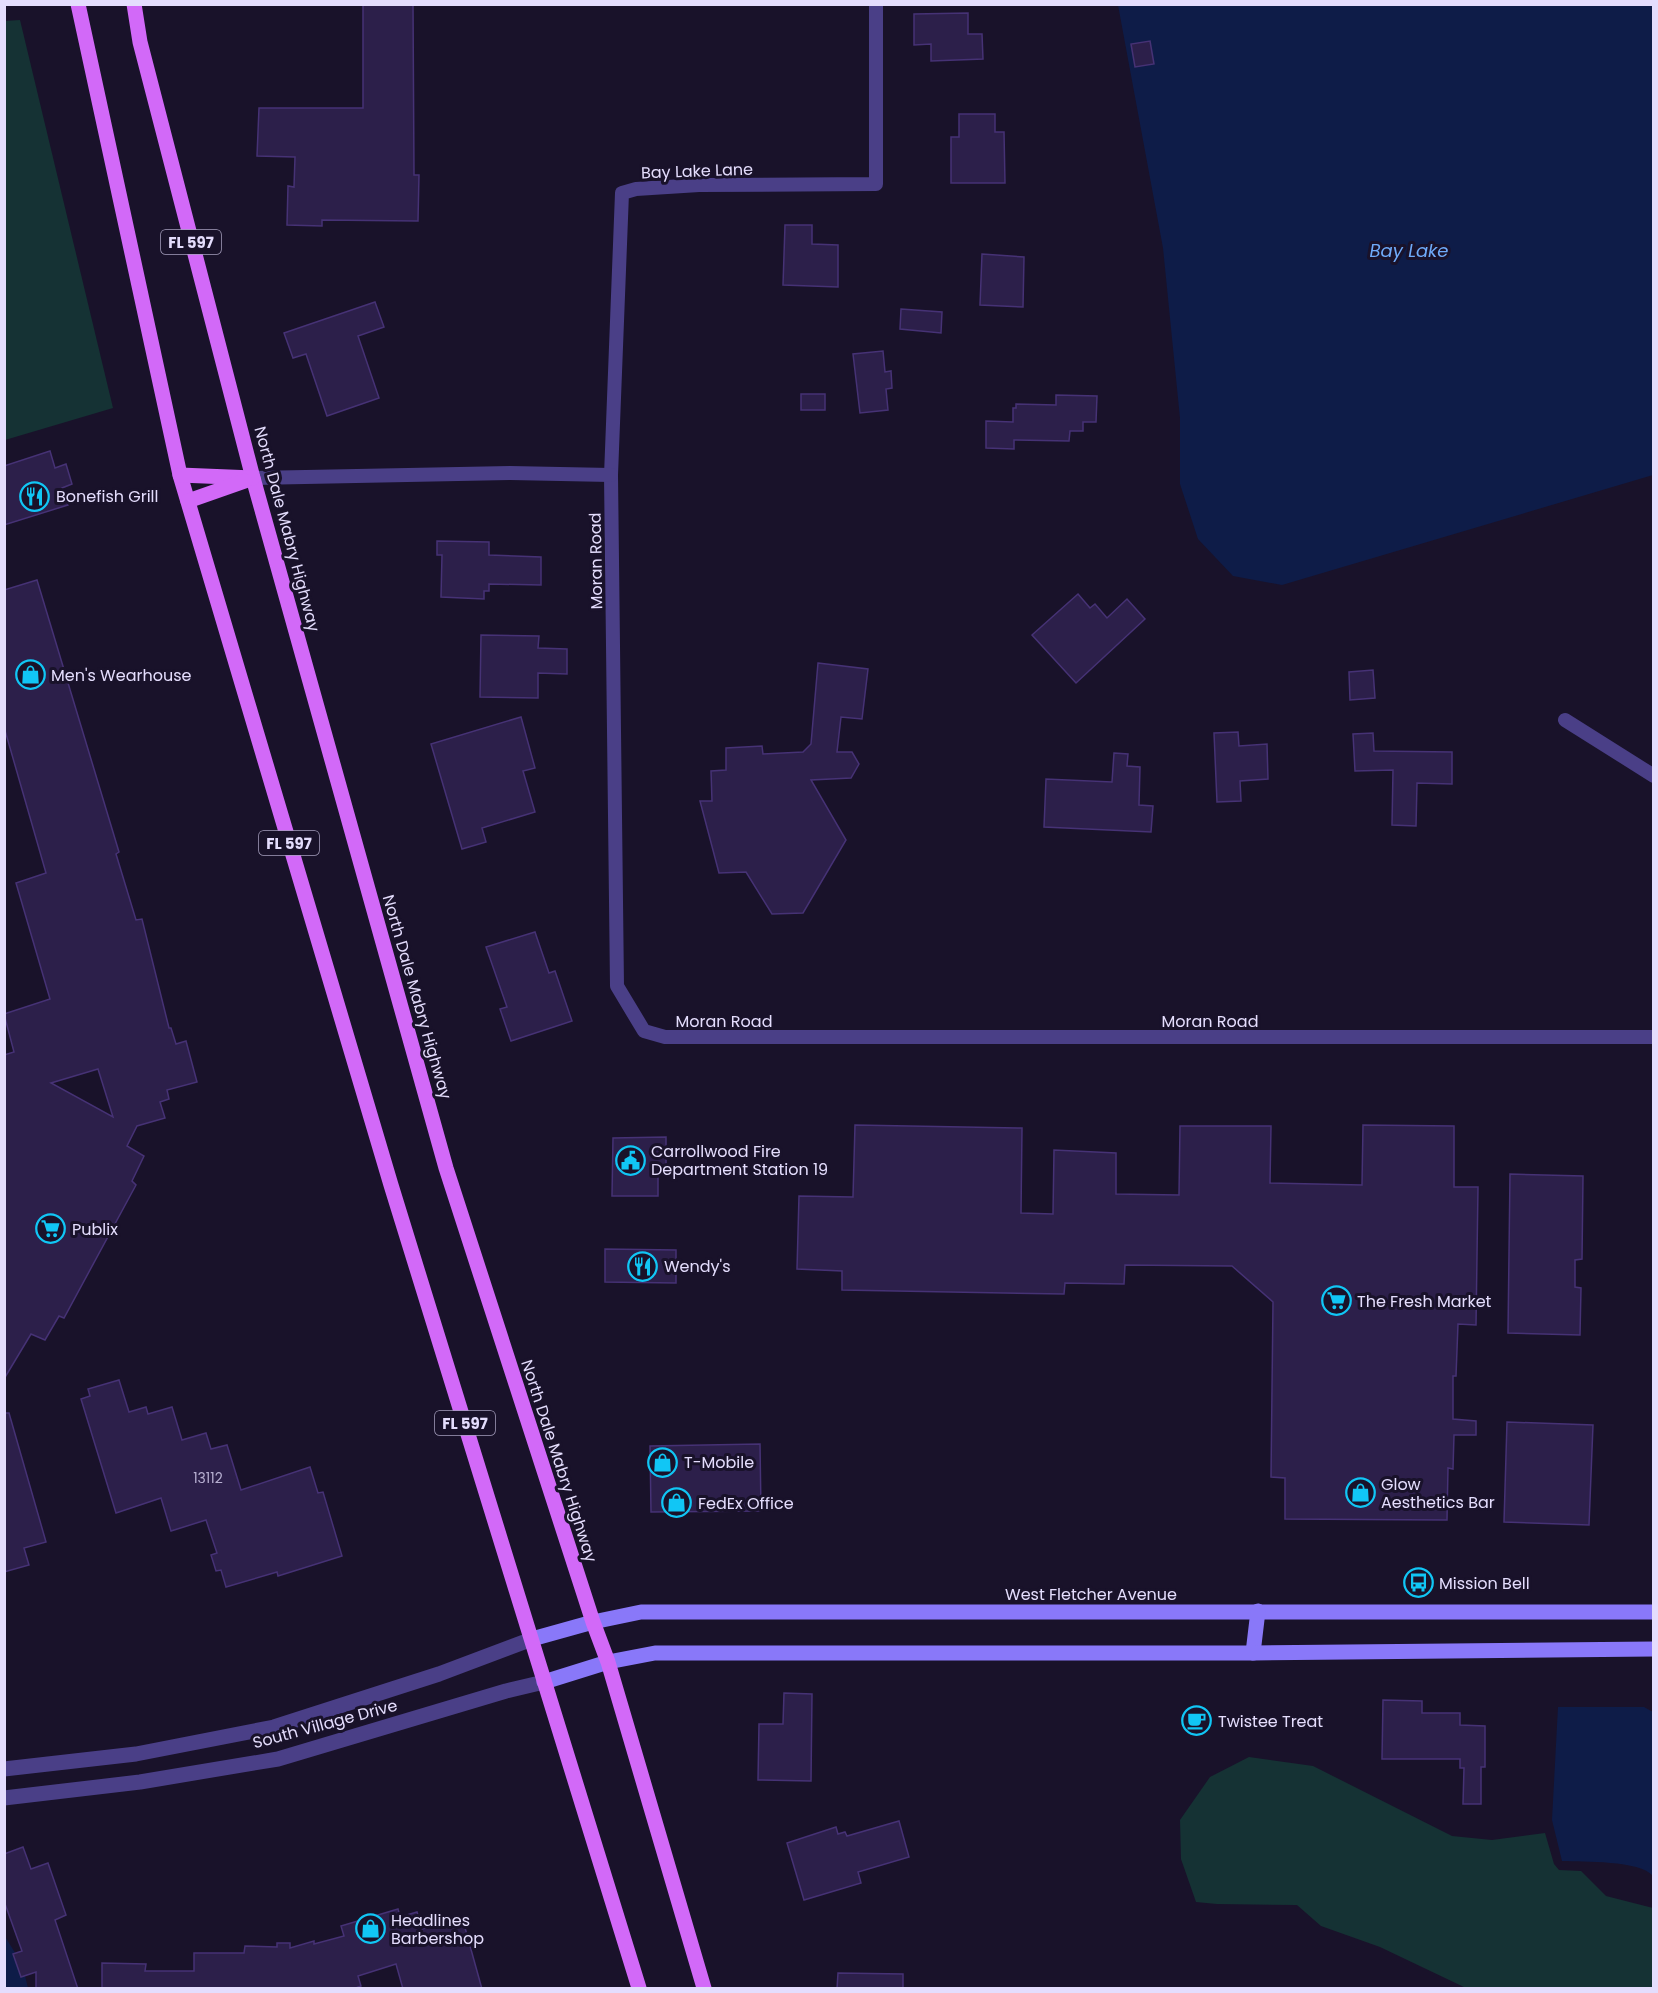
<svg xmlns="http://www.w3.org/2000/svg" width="1658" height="1993" viewBox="0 0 1658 1993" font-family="Poppins,sans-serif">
	<rect width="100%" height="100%" fill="#19122a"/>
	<g fill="#153234">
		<path d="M20 20 113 408 5 440 4 21Z"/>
		<path d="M1249 1757 1313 1766 1452 1836 1492 1840 1545 1833 1554 1864 1559 1870 1581 1871 1606 1896 1653 1908V1988H1466L1380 1947 1321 1926 1297 1905 1217 1904 1196 1902 1181 1859 1180 1820 1210 1777Z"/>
	</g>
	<g fill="#0e1c48">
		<path d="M1118 5H1653V475L1282 585 1233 576 1198 539 1180 484V418L1163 248Z"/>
		<path d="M1558 1707H1644L1653 1712V1876C1640 1860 1583 1862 1562 1861L1552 1820Z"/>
		<path d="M4 1935 22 1964 28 1988H5Z"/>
	</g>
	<g fill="#2c1f4a" stroke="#463275" stroke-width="1.5" fill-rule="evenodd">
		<path d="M363 4H413L414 175H419L418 221 322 220V226L287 225 288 186 294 187 295 157 257 156 259 108H363Z"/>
		<path d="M968 13V34H982L983 59 931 61V44L914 45V14Z"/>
		<path d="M1150 41 1154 64 1135 67 1131 44Z"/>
		<path d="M959 114H995V132H1004L1005 183H951V137H959Z"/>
		<path d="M785 225H812V244L838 245V287L783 285Z"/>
		<path d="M982 254 1024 257 1023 307 980 305Z"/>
		<path d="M375 302 384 327 358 336 379 398 327 416 306 354 293 358 284 333Z"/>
		<path d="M901 309 942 312 941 333 900 329Z"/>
		<path d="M883 351 885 372 891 371 892 388 886 389 888 410 860 413 853 354Z"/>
		<rect x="801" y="394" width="24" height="16"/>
		<path d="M1056 395 1097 396 1096 422H1083V431H1070L1069 441 1014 440V449L986 448V421L1013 422V408H1016V404L1056 405Z"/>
		<path d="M50 451 55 468 66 464 72 484 62 488 68 505 4 525V466Z"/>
		<path d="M437 541 489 542V555L541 557V585L489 584V591H484V599L441 597 442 555H437Z"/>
		<path d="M37 580 119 852 116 854 136 920 142 919 169 1028H171L176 1044 186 1041 197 1082 167 1090 169 1099 160 1102 165 1118 137 1126 127 1146 144 1156 132 1181 136 1185 64 1318 59 1316 45 1340 31 1334 4 1379V1055L14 1052 4 1014 50 999 16 883 46 873 4 727V590ZM98 1069 113 1117 51 1083Z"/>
		<path d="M1078 594 1090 608 1095 604 1107 618 1127 599 1145 619 1076 683 1032 635Z"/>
		<path d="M481 635 539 636 538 648 567 649V674L538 673V698L480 697Z"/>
		<path d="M818 663 868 669 862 719 841 717 837 752H852L859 764 851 778 811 780 846 840 803 913 772 914 746 872 719 873 700 801H712L711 771 726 770V748L762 746 763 754 803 752 811 744Z"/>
		<path d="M1373 670 1375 698 1350 700 1349 672Z"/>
		<path d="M521 717 535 768 523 771 535 812 482 828 486 842 462 849 431 744Z"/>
		<path d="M1238 732 1239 746 1267 744 1268 779 1240 781 1241 801 1217 802 1214 733Z"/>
		<path d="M1373 733 1374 751 1452 752V784L1417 783 1416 826 1392 825 1393 770 1355 771 1353 734Z"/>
		<path d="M1114 753 1128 754 1127 766 1140 767 1139 805 1153 806 1151 832 1044 827 1046 779 1112 782Z"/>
		<path d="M535 932 549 973 555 971 572 1021 511 1041 500 1009 507 1007 486 947Z"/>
		<path d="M855 1125 1022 1128 1021 1213 1053 1214 1054 1150 1116 1153V1194L1179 1195 1180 1126H1271L1270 1183 1362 1185 1363 1125 1454 1126V1187H1478L1476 1325 1458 1324 1456 1376H1453V1419L1476 1421V1435H1454L1453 1469 1448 1468 1447 1520 1285 1519V1478L1271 1477 1273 1302 1232 1266 1125 1265 1124 1284 1065 1283 1064 1294 842 1290V1271L797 1269 799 1196 853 1197Z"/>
		<path d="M666 1137V1168H658V1196H612L613 1138Z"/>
		<path d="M1510 1174 1583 1176 1582 1259 1575 1260V1287L1581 1288 1580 1335 1508 1333Z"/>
		<path d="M605 1249 676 1250V1283L605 1282Z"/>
		<path d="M119 1380 129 1412 146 1407 148 1414 172 1407 182 1440 206 1433 211 1449 227 1445 241 1490 310 1467 318 1493 323 1492 342 1556 278 1576 277 1572 226 1587 221 1570 216 1571 211 1555 217 1553 206 1520 171 1531 161 1498 116 1513 81 1399 90 1396 88 1389Z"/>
		<path d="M4 1413H9L46 1542 24 1548 29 1565 4 1572Z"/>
		<path d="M1507 1422 1593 1425 1589 1525 1504 1522Z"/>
		<path d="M760 1444 761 1511 651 1512 650 1446Z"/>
		<path d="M784 1693 812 1694 811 1781 758 1780 759 1724H783Z"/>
		<path d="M1383 1700 1422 1701V1713H1460V1725L1485 1726V1767H1481V1804H1463L1464 1768H1460V1759H1382Z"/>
		<path d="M899 1821 909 1857 858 1872 861 1883 804 1900 787 1843 836 1827 838 1834 845 1832 847 1836Z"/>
		<path d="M23 1847 31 1869 48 1863 66 1915 55 1920 78 1989H36V1972L21 1977 13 1954 22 1951 4 1901V1854Z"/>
		<path d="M398 1909 400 1917 417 1912 422 1929 462 1917 482 1989H403L396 1964 358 1976 361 1986 353 1989H102V1963L146 1964 145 1971H194V1953H244L245 1946 277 1947V1943H290V1948L314 1941V1944L344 1936 341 1926Z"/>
		<path d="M838 1973 903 1974V1989H837Z"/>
	</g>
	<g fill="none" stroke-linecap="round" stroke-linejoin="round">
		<g stroke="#4a3f87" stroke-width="14">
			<path d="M876 4V184L699 185 636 189 622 193 611 475 617 986 644 1031 665 1037H1654"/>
			<path d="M253 478 510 473 611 475"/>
			<path d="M1565 720 1654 776"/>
		</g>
		<g stroke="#4a3f87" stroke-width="15">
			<path d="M4 1769 136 1754 274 1727 439 1674 532 1639"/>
			<path d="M4 1798 140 1782 278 1759 506 1691 544 1682"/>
		</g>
		<g stroke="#8978f9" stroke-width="15">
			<path d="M532 1639 593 1622 641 1612H1654"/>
			<path d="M1253 1653 1258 1611"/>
			<path d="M544 1682 608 1662 655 1653H1253L1654 1649"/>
		</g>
		<g stroke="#d269f8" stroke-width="15">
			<path d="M78 4 180 475 391 1185 639 1988"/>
			<path d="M134 4 140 42 253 478 446 1168 593 1622 608 1662 704 1988"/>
			<path d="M180 475 253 478"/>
			<path d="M188 501 245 481"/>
		</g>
	</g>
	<defs>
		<symbol id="restaurant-ring" viewBox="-11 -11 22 22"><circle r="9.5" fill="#19122a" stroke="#11c6f5" stroke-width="1.5"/><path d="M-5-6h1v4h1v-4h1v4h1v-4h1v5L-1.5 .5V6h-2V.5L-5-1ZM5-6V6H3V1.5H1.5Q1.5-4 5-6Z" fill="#11c6f5"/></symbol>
		<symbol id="shop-ring" viewBox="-11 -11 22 22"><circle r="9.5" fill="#19122a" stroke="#11c6f5" stroke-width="1.5"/><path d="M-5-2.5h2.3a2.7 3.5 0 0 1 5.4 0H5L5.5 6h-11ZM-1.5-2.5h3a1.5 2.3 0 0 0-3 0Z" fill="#11c6f5"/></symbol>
		<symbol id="civic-ring" viewBox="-11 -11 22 22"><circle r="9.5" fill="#19122a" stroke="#11c6f5" stroke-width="1.5"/><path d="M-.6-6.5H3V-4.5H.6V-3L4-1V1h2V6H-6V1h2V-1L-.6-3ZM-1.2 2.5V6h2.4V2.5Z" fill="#11c6f5"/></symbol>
		<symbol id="supermarket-ring" viewBox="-11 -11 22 22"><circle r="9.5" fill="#19122a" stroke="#11c6f5" stroke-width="1.5"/><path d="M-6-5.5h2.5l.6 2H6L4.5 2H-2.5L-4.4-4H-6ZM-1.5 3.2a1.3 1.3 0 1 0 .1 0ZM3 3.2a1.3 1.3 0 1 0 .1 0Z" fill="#11c6f5"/></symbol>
		<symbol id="bus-ring" viewBox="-11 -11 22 22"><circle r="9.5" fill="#19122a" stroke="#11c6f5" stroke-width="1.5"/><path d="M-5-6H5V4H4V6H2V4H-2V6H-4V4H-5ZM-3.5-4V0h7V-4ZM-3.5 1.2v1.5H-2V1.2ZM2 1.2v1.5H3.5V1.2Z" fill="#11c6f5"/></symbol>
		<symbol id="cafe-ring" viewBox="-11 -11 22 22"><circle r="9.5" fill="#19122a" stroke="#11c6f5" stroke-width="1.5"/><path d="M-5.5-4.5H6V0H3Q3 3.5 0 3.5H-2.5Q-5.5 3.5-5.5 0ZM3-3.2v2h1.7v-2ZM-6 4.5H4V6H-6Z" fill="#11c6f5"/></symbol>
	</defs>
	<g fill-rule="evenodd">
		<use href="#restaurant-ring" x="18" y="480" width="33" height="33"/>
		<use href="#shop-ring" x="14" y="658" width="33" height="33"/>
		<use href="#civic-ring" x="614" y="1144" width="33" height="33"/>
		<use href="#supermarket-ring" x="34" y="1212" width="33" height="33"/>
		<use href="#restaurant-ring" x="626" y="1250" width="33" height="33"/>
		<use href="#supermarket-ring" x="1320" y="1284" width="33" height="33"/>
		<use href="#shop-ring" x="646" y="1446" width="33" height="33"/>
		<use href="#shop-ring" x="1344" y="1476" width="33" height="33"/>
		<use href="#shop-ring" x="660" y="1486" width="33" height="33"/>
		<use href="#bus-ring" x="1402" y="1566" width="33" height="33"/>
		<use href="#cafe-ring" x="1180" y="1704" width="33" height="33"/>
		<use href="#shop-ring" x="354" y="1912" width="33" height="33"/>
	</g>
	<g text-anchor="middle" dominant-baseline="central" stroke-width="6" stroke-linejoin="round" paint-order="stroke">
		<g font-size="14" fill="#b6aed0">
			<text x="208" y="1478">13112</text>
		</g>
		<g fill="#19122a" stroke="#a7a0be" stroke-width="1.5">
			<rect x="161" y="230" width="60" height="24" rx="4.5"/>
			<rect x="259" y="831" width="60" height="24" rx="4.5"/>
			<rect x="435" y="1411" width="60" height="24" rx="4.5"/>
		</g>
		<g font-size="15" font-weight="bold" fill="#e4ddfd">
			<text x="191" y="242">FL 597</text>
			<text x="289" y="843">FL 597</text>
			<text x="465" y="1423">FL 597</text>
		</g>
		<g font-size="16" fill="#e4ddfd" stroke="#19122a">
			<text transform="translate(697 171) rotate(-2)">Bay Lake Lane</text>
			<text transform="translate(287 529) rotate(75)">North Dale Mabry Highway</text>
			<text transform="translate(596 561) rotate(-91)">Moran Road</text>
			<text transform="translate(417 997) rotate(74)">North Dale Mabry Highway</text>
			<text x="724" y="1021">Moran Road</text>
			<text x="1210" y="1021">Moran Road</text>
			<text transform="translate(559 1461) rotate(72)">North Dale Mabry Highway</text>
			<text x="1091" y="1594">West Fletcher Avenue</text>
			<text transform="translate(325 1724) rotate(-15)">South Village Drive</text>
		</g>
		<g font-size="16" fill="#e4ddfd" stroke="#19122a" text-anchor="start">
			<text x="56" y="496">Bonefish Grill</text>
			<text x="51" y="675">Men's Wearhouse</text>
			<text x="651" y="1151">Carrollwood Fire<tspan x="651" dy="18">Department Station 19</tspan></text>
			<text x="72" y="1229">Publix</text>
			<text x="664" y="1266">Wendy's</text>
			<text x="1357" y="1301">The Fresh Market</text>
			<text x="684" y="1462">T-Mobile</text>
			<text x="1381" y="1484">Glow<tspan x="1381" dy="18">Aesthetics Bar</tspan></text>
			<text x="698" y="1503">FedEx Office</text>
			<text x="1439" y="1583">Mission Bell</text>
			<text x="1218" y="1721">Twistee Treat</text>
			<text x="391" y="1920">Headlines<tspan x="391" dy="18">Barbershop</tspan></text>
		</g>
		<g font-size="18" font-style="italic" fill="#6faaf9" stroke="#19122a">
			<text x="1409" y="250">Bay Lake</text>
		</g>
	</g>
	<rect width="1658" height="1993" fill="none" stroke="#e4ddfd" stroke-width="12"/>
</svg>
